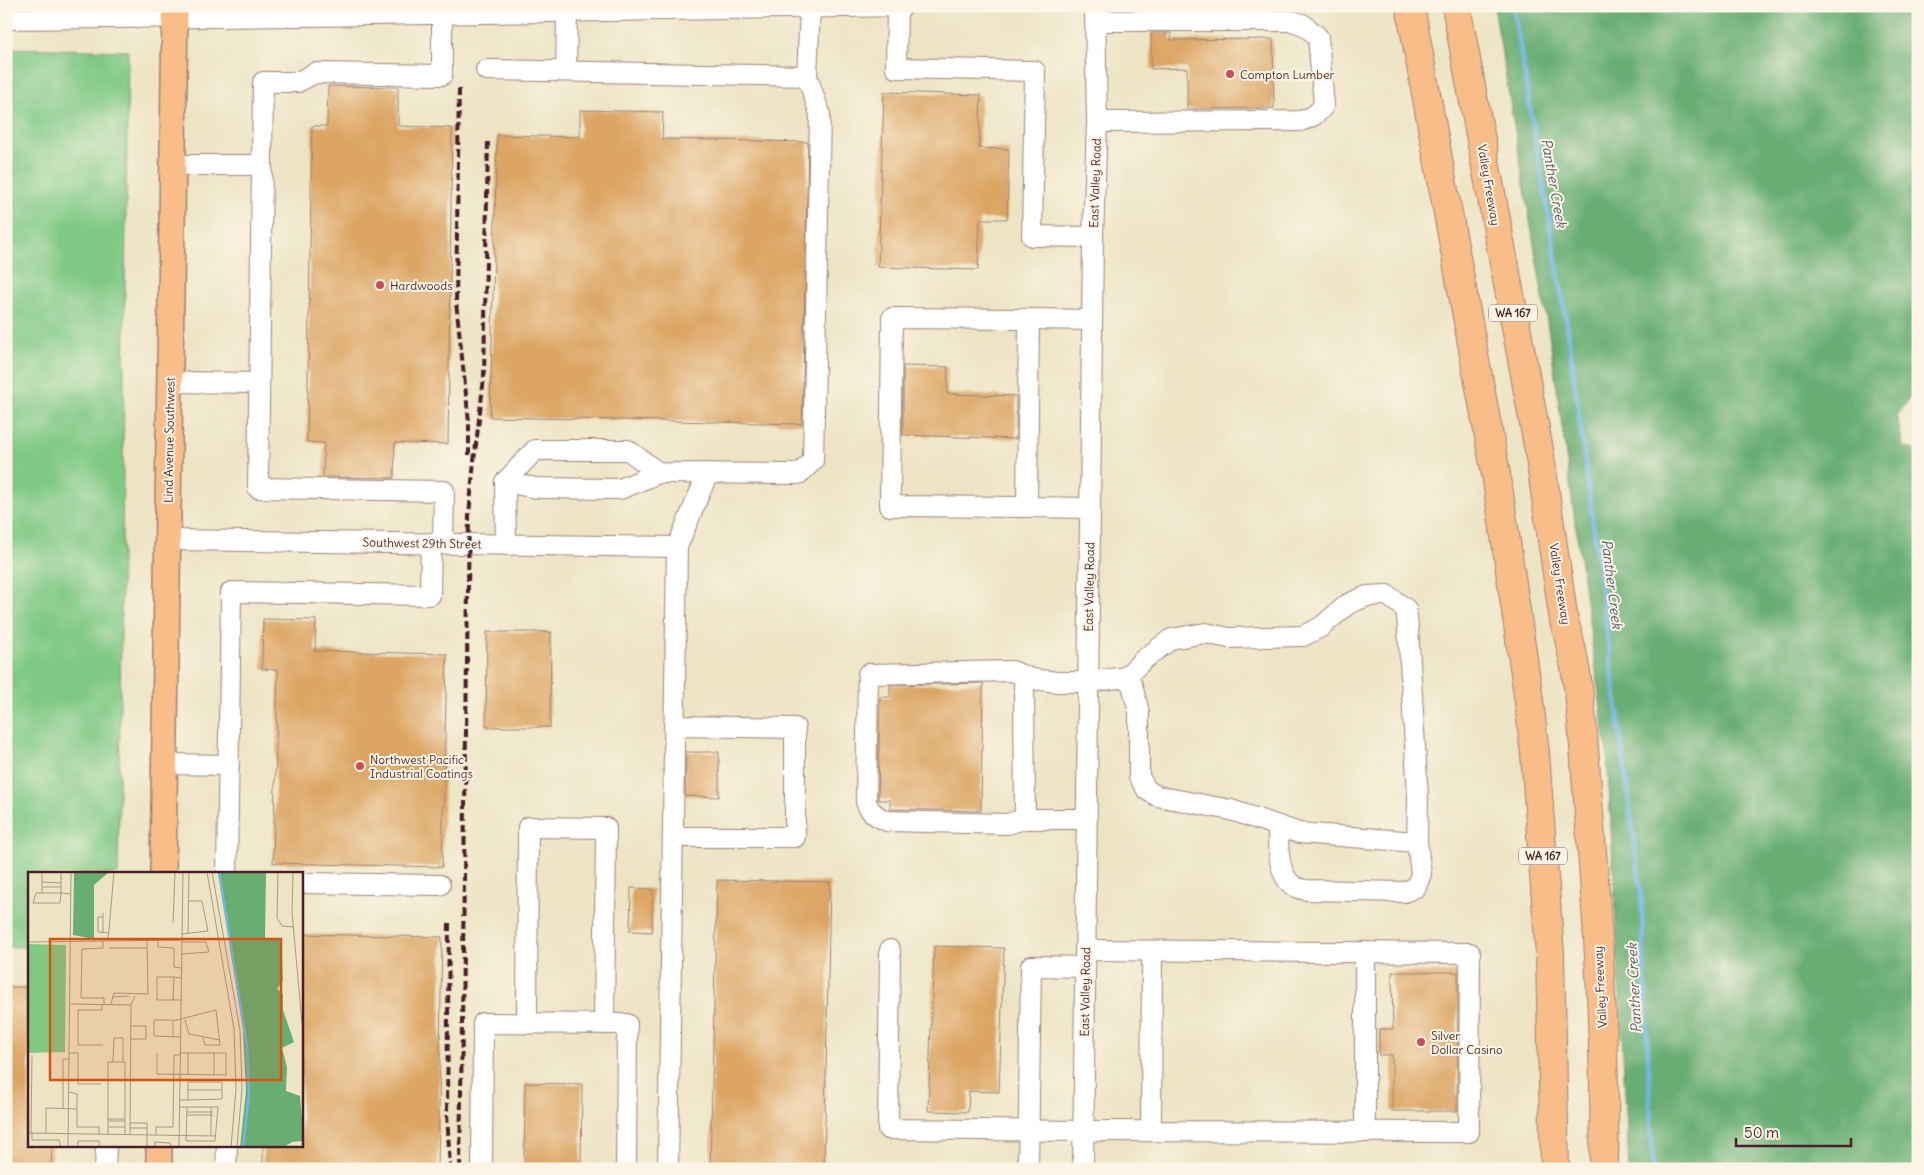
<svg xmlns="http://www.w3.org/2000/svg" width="1924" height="1175" viewBox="0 0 1924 1175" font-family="Delius,sans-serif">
	<rect width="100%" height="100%" fill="#fcf5e5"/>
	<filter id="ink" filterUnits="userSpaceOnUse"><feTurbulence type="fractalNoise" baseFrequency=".02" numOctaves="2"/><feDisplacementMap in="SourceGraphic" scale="10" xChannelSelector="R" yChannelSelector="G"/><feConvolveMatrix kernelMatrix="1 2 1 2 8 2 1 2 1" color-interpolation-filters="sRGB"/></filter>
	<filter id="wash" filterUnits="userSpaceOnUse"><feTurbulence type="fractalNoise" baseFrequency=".0096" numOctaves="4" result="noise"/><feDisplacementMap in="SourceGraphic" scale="20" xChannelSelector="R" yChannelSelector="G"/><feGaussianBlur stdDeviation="1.12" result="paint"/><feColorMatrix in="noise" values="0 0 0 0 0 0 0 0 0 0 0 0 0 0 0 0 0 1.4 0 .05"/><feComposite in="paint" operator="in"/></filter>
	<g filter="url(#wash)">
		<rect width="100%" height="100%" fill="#ede4c4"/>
		<path fill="#80c985" stroke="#657458" d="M6 48 128 51 118 874H29V947H6Z"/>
		<path fill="#68ad72" stroke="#59664e" d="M1494 6H1918V386L1897 416 1903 447 1918 451V1169H1629L1607 752 1550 340Z"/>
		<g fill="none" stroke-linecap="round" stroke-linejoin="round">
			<path stroke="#72b6e8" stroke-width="4.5" d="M1513 6 1568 331 1641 893 1653 1169"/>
		</g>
		<g id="blocks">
			<g fill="#dca564">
				<path d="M1151 33H1171V40L1273 39 1274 108 1187 109V68L1151 69Z"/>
				<path d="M328 86 398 87V126L452 128 448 444 395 443 394 478 323 477 324 443 307 442 312 126H327Z"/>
				<path d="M884 92 981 95 979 148 1009 149 1007 219H980L978 270 878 267Z"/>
				<path d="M580 110 663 112 662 139 808 142 802 424 490 417 497 135 580 137Z"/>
				<path d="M903 366 948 367 947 394 1016 396V439L903 435Z"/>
				<path d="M263 619 316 620 315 651 447 654 442 867 273 863 278 670 262 669Z"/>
				<path d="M487 632H551L550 727H486Z"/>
				<path d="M983 683 981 811 890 809V800H878L880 697H890V685Z"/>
				<path d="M686 752H719V797L685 796Z"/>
				<path d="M717 880 830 882 824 1169H710Z"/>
				<path d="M631 888 653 889 652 932 630 931Z"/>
				<path d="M301 934 442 937 438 1169H263V1146H301Z"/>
				<path d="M934 946 1004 948 999 1092 969 1091 968 1112 928 1111Z"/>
				<path d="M1392 972H1458L1457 1111H1392V1055H1379V1029H1393Z"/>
				<path d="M6 987H29V1146H52L51 1169H6Z"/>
				<path d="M525 1083 582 1084 581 1169H524Z"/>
			</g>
		</g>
	</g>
	<g filter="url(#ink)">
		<use href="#blocks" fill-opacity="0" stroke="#9c8278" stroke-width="1"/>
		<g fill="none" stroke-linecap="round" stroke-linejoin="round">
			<defs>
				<g id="minor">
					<path d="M897 6 896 68 1035 71 1032 236 1093 237"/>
					<path d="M442 14V75L315 73 298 82H263L258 488 444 491 443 544"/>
					<path d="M6 19 311 16 903 6"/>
					<path d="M1095 21H1293L1304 25 1318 37 1324 105C1317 115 1311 118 1300 121L1097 122"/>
					<path d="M486 70 807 76"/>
					<path d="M566 71 567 12"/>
					<path d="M173 165H262"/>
					<path d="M170 382 259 383"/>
					<path d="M505 482 536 488 620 489 659 473"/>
					<path d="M1027 507 890 506 892 318 1029 319"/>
					<path d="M1090 508 1027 507 1029 319 1092 320"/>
					<path d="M168 540 677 547"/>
					<path d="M506 545 505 482 535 450H628L659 473 799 474 813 461 820 114 807 76 810 8"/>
					<path d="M1126 677 1132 685 1139 712V777L1147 790 1157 796 1231 810 1299 833 1417 842"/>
					<path d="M1032 679 1012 671 868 674 866 802C869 812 877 817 887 821L1007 824 1025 819H1087"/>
					<path d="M165 764 229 765"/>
					<path d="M1025 819 1024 686 1027 680 1032 679 1057 682H1088L1126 677 1143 660 1171 639 1205 633 1229 638 1303 636 1321 627 1348 604 1367 596 1387 595 1406 609 1408 627 1418 797 1417 842 1421 874 1416 887 1404 892 1306 890C1302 889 1297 888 1294 886 1277 876 1278 843 1278 826"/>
					<path d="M673 837H795V728L674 726"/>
					<path d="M227 874 231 592 430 595 431 543"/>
					<path d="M301 883 440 885"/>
					<path d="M890 950 888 1129 1083 1131 1469 1132 1470 953 1085 950"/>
					<path d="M1365 952V1132"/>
					<path d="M527 1023 528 827 606 828 604 1024"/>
					<path d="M1151 1131 1152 951"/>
					<path d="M105 1169 106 1146"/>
					<path d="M226 1169 227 1146"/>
					<path d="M482 1169 483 1023 627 1024 626 1169"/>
					<path d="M668 1169 677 547 708 473"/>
					<path d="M1028 1169 1031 966 1085 967"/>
					<path d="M1083 1169 1093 237 1097 122 1095 6"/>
				</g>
				<g id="major">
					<path d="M163 874 175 6"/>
					<path d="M159 1169V1146"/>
				</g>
				<g id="highway">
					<path d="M1410 6 1497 480 1529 701 1535 754 1550 955 1555 1169"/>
					<path d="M1456 6 1539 450 1564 621C1582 678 1583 742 1588 801 1598 923 1606 1046 1604 1169"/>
				</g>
			</defs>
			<use href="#minor" stroke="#9c8278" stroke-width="22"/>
			<use href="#major" stroke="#9c8278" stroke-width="28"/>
			<use href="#highway" stroke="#9c8278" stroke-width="30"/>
			<use href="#minor" stroke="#fff" stroke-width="20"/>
			<use href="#major" stroke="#f9bd89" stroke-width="25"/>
			<use href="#highway" stroke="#f9bd89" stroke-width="28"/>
			<g stroke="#4a1f2b" stroke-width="4" stroke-dasharray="8 4" stroke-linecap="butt">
				<path d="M459 89 456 302 469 422V455"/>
				<path d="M449 923 447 1112 450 1169"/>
				<path d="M460 1169 469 515 474 461 484 378 488 138"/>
			</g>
		</g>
	</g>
	<g fill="#d1495b" stroke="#fcf5e5" stroke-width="2">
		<circle cx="1230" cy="74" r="5"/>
		<circle cx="380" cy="285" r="5"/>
		<circle cx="360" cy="766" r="5"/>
		<circle cx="1421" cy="1042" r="5"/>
	</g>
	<g text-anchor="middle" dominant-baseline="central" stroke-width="4" stroke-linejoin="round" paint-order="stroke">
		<g fill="#fcf5e5" stroke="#7f5f63" stroke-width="1">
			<rect x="1489" y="304.5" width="48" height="17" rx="4"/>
			<rect x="1519" y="847.5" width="48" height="17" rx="4"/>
		</g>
		<g font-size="11" font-weight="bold" fill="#4a1f2b">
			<text x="1513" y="313">WA 167</text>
			<text x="1543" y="856">WA 167</text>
		</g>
		<g font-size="12" fill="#4a1f2b" stroke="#fcf5e5" text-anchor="start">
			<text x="1240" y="74">Compton Lumber</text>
			<text x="390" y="285">Hardwoods</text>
			<text x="370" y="759">Northwest Pacific<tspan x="370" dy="14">Industrial Coatings</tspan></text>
			<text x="1431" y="1035">Silver<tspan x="1431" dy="14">Dollar Casino</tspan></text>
		</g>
		<g font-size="12" fill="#4a1f2b" stroke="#fcf5e5">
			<text transform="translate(1095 183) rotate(-88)">East Valley Road</text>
			<text transform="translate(1489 185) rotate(80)">Valley Freeway</text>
			<text transform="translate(169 440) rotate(-89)">Lind Avenue Southwest</text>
			<text transform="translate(422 543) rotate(1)">Southwest 29th Street</text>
			<text transform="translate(1560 584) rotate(81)">Valley Freeway</text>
			<text transform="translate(1089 587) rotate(-89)">East Valley Road</text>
			<text transform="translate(1600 987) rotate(-93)">Valley Freeway</text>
			<text transform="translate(1085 992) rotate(-89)">East Valley Road</text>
		</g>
		<g font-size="14" font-style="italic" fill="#58546d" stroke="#fcf5e5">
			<text transform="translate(1554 183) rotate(80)">Panther Creek</text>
			<text transform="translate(1612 584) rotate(83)">Panther Creek</text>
			<text transform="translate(1634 988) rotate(-93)">Panther Creek</text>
		</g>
	</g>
	<g transform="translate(28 872)">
		<rect width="275" height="275" fill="#ede4c4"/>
		<path d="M0 72 38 73 37 180 0 181Z" fill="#80c985"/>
		<path d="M46 0H81L66 13V67L45 63ZM190 0H238L237 66 253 68 255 108 249 117 255 122V138L266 170 254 176 259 195 258 219 272 224 275 260V269L264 270 256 275H212L218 219 215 157Z" fill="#68ad72"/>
		<path fill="none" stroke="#72b6e8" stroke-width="2.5" d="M191 0 219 174 221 222 215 275"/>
		<path fill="none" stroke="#ac9587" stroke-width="1" d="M33 0V21L32 31H5L8 21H33L43 22M179 0 206 157 208 217 203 275M184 0 212 158 214 216 209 275M250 0 249 46 254 54 265 55M265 0 264 40 275 162M14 10 33 11M14 15H33M14 21V0M75 45H70V60L80 61M145 51 147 0M75 61V41M154 62 180 59 174 29H161M160 62 161 0M130 68V75L146 76V95L153 96M75 69V76L54 77 53 126H76V132M80 69 86 0M0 70 153 68M153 70H178L181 80 154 82M81 76H119M84 125 101 124M145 128H129V105H146M153 128H145L146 105 153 106M43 132 103 133M74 132V138H50V173H75M83 132 86 121 120 122 119 68M145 148H126V164L152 165M157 148 161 162 192 168M145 165V149L188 138 192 173H177L175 166M103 167H118V154H103M42 181H50V212H73M129 181V202L198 203V181H152M186 181V203M85 190 86 166H95V190M160 203V181M160 218H194M41 220 49 222V255H71V262M152 228H160L194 227V210H160V228M152 235H183V264M159 235 158 269H187L190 235H183M35 237V187H42M159 240H185M158 243H185M80 247H97M80 249H97V263M80 255H97M102 256H119V251H102M0 261 187 264M3 261 4 183M4 261V268H31L33 275M18 261V236L49 237M80 263V190H97V249M102 263 103 133 107 124M128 263V255H145L146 183H152M40 275 43 0M50 275V269H71V275M119 275V256M127 275V270L142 271 143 275M151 275 155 0"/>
		<path fill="#d8530f" fill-opacity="0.15" stroke="#d8530f" stroke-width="2.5" d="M22 67H253V208H22Z"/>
		<rect width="275" height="275" fill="none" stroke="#4a1f2b" stroke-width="2.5"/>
	</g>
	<rect width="1924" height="1175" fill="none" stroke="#fcf5e5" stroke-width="25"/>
	<path d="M1736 1138v8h115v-8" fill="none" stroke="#4a1f2b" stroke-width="2.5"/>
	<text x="1744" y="1138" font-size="15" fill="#4a1f2b" stroke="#fcf5e5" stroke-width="4" paint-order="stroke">50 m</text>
</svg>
